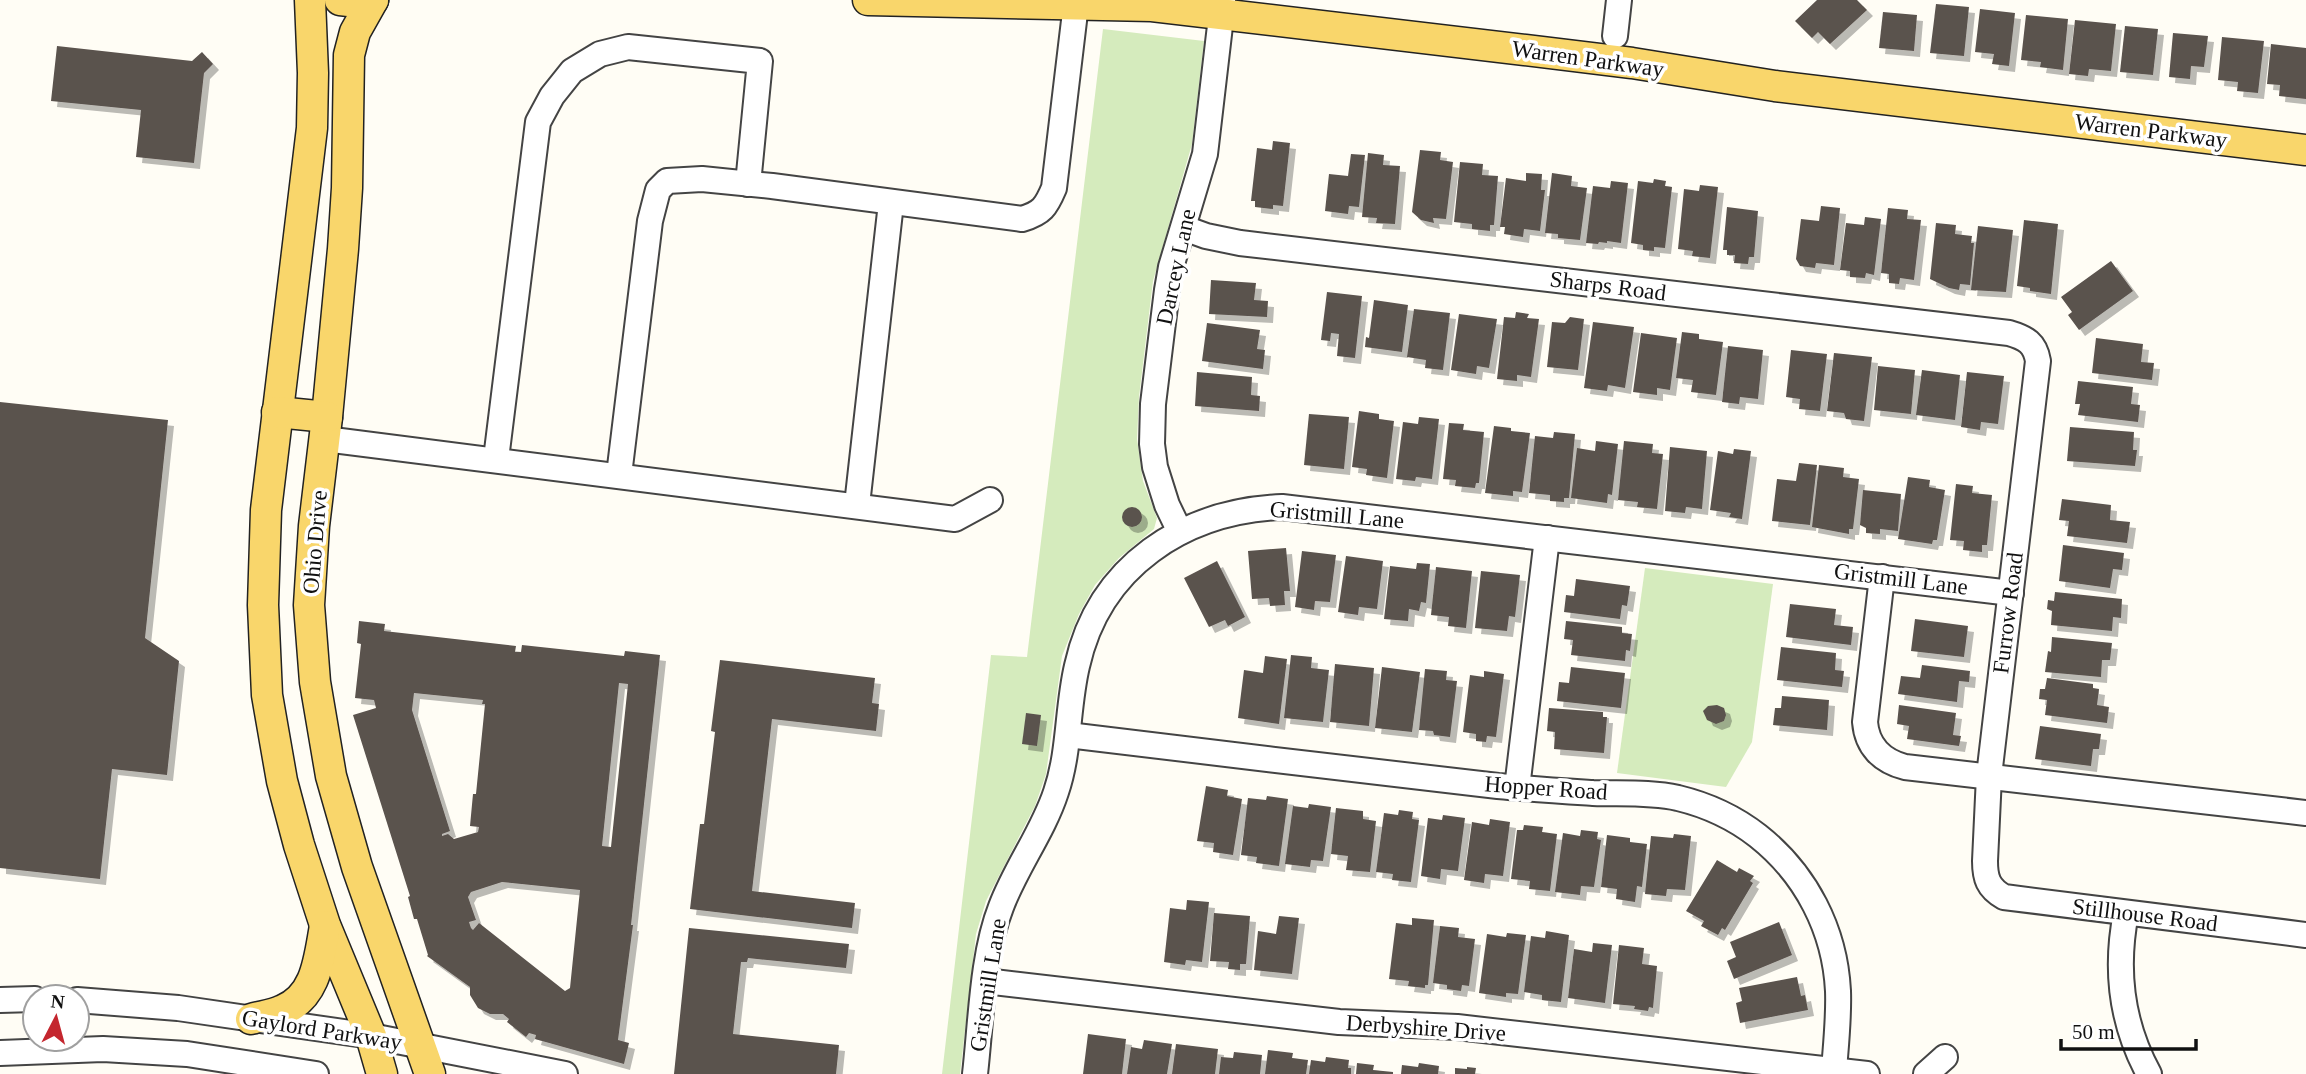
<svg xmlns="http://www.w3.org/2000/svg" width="2306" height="1074" viewBox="0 0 2306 1074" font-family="'Times New Roman',serif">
	<defs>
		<filter id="shadow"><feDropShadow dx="6" dy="6" stdDeviation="0" flood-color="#0004"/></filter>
	</defs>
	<rect width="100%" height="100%" fill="#fffdf5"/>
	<g fill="#d5ebbd">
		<path d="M1103 29 1204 41 1192 144 1153 281 1139 397 1137 439 1143 481 1157 518 1154 529 1119 558 1095 585 1079 614 1062 656 1046 774 1035 806 986 901 976 934 960 1074H942L991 655 1027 657Z"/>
		<path d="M1645 568 1773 584 1752 742 1726 787 1617 773Z"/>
	</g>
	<g fill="#5a524d" fill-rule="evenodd" filter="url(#shadow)">
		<path d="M1817 0H1857L1867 10 1830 44 1818 32 1812 38 1795 21Z"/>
		<path d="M1936 4 1969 7 1964 56 1930 53Z"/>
		<path d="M1980 9 2015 13 2009 66 1992 64 1994 54 1975 52Z"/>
		<path d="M1883 12 1917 15 1914 51 1879 48Z"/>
		<path d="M2026 15 2068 19 2063 70 2040 67 2041 62 2021 60Z"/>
		<path d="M2075 20 2116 24 2111 71 2089 69 2088 76 2069 74Z"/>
		<path d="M2125 26 2158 29 2153 75 2120 72Z"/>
		<path d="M2173 33 2208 36 2204 67 2191 66 2190 79 2169 77Z"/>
		<path d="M2222 37 2264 41 2258 93 2237 91 2238 82 2218 80Z"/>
		<path d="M2271 44 2306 48V99L2279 96 2280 85 2267 84Z"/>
		<path d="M57 46 192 61 202 52 213 64 204 73 194 163 136 157 141 110 51 101Z"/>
		<path d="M1273 141 1290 143 1283 206 1273 205V209L1255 207V201H1251L1257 148 1272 150Z"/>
		<path d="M1420 150 1441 152 1440 160 1453 162 1446 219 1433 218 1434 223 1421 220 1412 212Z"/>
		<path d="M1368 153 1384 155 1383 165 1400 166 1395 224 1376 223 1377 218 1362 217Z"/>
		<path d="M1351 154 1365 155 1359 207 1349 206 1348 214 1325 211 1329 174 1348 176Z"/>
		<path d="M1460 162 1483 164 1482 175 1498 176 1494 225H1490V231L1472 229V224L1454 222Z"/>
		<path d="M1526 173 1542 174 1541 190H1545L1540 231 1524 229 1523 237 1504 234 1505 227H1500L1506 178 1526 181Z"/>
		<path d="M1552 173 1572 176 1571 186 1587 188 1580 240 1558 238V234L1545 233Z"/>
		<path d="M1654 179 1666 181 1665 186 1672 187 1665 248 1654 247V251L1643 250V245L1631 243 1638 181 1653 183Z"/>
		<path d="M1611 181 1628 183 1621 243 1607 241V243L1599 242 1598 244 1586 243 1593 186 1610 188Z"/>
		<path d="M1700 185 1718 187 1710 258 1692 256 1693 251 1678 249 1684 189 1699 191Z"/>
		<path d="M1821 206 1840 208 1834 265 1816 263 1815 268 1800 266 1796 259 1801 219 1819 221Z"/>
		<path d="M1727 207 1758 211 1754 257H1749L1748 264 1734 263 1735 255H1727V250H1723Z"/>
		<path d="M1888 208 1908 210 1907 219 1921 220 1914 280 1900 278 1899 284 1889 283V274L1881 273Z"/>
		<path d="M1865 217 1881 219 1874 275 1866 273 1865 278 1850 277V271L1840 270 1846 223 1864 225Z"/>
		<path d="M2024 220 2058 224 2051 294 2030 291V288L2017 286Z"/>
		<path d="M1936 223 1956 225 1955 234 1972 236 1971 243H1974L1970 285 1960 284 1959 290 1949 288 1930 279Z"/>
		<path d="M1978 226 2013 230 2006 292 1971 290Z"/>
		<path d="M2111 261 2133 291 2079 330 2068 315 2072 312 2061 297Z"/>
		<path d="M1211 280 1256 283 1254 300 1268 301 1267 317 1209 314Z"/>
		<path d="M1327 292 1362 296 1355 358 1337 356 1339 334 1331 333 1330 341 1321 340Z"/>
		<path d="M1374 300 1408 305 1402 352 1365 347 1366 337 1369 338Z"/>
		<path d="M1414 309 1450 313 1443 370 1425 368 1426 360 1407 357Z"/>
		<path d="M1516 312 1529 314 1527 318 1539 319 1531 377 1517 375V381L1497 379 1504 317 1515 318Z"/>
		<path d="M1459 314 1497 319 1489 368 1477 366 1476 374 1451 370Z"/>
		<path d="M1570 317 1584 319 1578 370 1547 367 1552 322 1565 323Z"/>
		<path d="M1593 322 1634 327 1625 388 1608 385 1607 391 1584 388Z"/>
		<path d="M1207 323 1260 330 1257 349 1265 350 1263 369 1202 361Z"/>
		<path d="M1682 332 1699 334V339L1723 342 1716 395 1691 392 1693 380 1676 378Z"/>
		<path d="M1641 333 1677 338 1670 390 1657 388V395L1633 392Z"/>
		<path d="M2096 338 2143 344 2141 362 2154 363 2152 380 2092 373Z"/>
		<path d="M1728 346 1763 350 1758 399 1740 397 1739 404 1722 402Z"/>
		<path d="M1791 350 1827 354 1820 411 1799 409 1800 399 1786 397Z"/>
		<path d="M1834 353 1872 357 1864 421 1846 419 1844 413 1827 411Z"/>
		<path d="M1878 366 1915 370 1911 414 1874 410Z"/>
		<path d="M1922 370 1960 375 1955 420 1916 415Z"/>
		<path d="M1197 372 1252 377 1251 395 1260 396 1259 411 1195 406Z"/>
		<path d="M1967 372 2004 376 1998 424 1981 422 1980 430 1961 427Z"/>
		<path d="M2078 381 2133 387 2131 404 2140 405 2138 422 2078 415 2080 404H2075Z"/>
		<path d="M0 402 168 420 145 638 179 661 167 775 112 769 100 879 0 868Z"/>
		<path d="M1359 411 1379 414V419L1394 421 1387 478 1366 475 1367 469 1352 467Z"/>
		<path d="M1309 414 1349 417 1344 469 1304 465Z"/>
		<path d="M1419 417 1439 419 1432 479 1416 477 1415 481 1396 479 1403 422 1418 424Z"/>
		<path d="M1449 423 1464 424 1463 430 1484 432 1479 483H1476L1475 488 1455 486 1456 480 1443 479Z"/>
		<path d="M1494 426 1511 428V431L1530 433 1522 492 1513 491V496L1485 493Z"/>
		<path d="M2070 427 2134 432 2133 450H2137L2135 466 2067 461Z"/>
		<path d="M1554 432 1575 434 1569 498H1564V502L1550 501V495L1529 493 1535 436 1553 438Z"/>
		<path d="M1596 441 1618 444 1612 495 1608 494 1607 503 1571 498 1577 448 1595 451Z"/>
		<path d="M1624 441 1653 444 1652 453 1663 454 1657 509 1637 507 1638 502 1618 500Z"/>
		<path d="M1670 447 1707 451 1702 509 1686 507 1685 513 1665 511Z"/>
		<path d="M1734 449 1751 451 1742 519 1729 517 1731 513 1710 510 1718 451 1733 454Z"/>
		<path d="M1799 463 1817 465 1810 525 1772 521 1777 479 1796 481Z"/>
		<path d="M1819 465 1844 468 1843 477 1859 479 1853 529H1849V534L1812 527Z"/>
		<path d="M1908 477 1930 480 1929 487 1945 490 1937 540H1933L1932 544 1898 539Z"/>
		<path d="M1956 484 1973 486 1972 493 1992 495 1987 545H1982V552L1963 550 1964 541 1950 540Z"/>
		<path d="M1863 490 1901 494 1898 531 1880 529V534L1866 533V528L1860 525Z"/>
		<path d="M2062 499 2111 505 2110 520 2130 522 2127 543 2067 536 2069 521 2059 520Z"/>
		<circle cx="1132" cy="517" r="10"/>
		<path d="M2063 545 2124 553 2122 570 2113 569 2110 588 2059 581Z"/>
		<path d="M1286 548 1290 591H1284L1285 605 1270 606 1269 598 1252 599 1248 551Z"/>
		<path d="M1302 551 1336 555 1330 602 1315 601 1314 610 1295 607Z"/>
		<path d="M1346 556 1383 561 1377 609 1359 607 1358 615 1338 612Z"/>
		<path d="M1217 561 1245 617 1228 626 1225 620 1209 627 1184 578Z"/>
		<path d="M1417 563 1430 564 1426 603 1421 602 1419 611 1409 609 1408 621 1384 619 1390 566 1416 569Z"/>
		<path d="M1436 567 1472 571 1466 628 1448 626 1449 617 1431 615Z"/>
		<path d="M1481 571 1520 575 1515 617 1509 616 1507 631 1475 628Z"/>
		<path d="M1576 579 1630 586 1627 606 1622 605 1620 619 1564 612 1566 595 1574 596Z"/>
		<path d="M2055 592 2122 599 2121 618 2113 617 2112 631 2051 625 2052 611 2047 609 2048 600 2054 601Z"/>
		<path d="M1790 604 1836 609 1834 625 1853 627 1851 645 1786 637Z"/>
		<path d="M1915 619 1968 626 1964 657 1911 651Z"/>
		<path d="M359 621 385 624 384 631 516 646 515 652H521L522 645 624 656 625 651 660 655 631 925H633L618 1040 629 1043 624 1064 535 1039 536 1035 529 1033 526 1037 507 1022 509 1019 503 1014H490L478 1008 470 995V987L427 956 428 955 417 919H414L408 897 410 896 353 715 376 708 374 700 355 698 361 644 357 643ZM619 683 628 684 611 847 602 846ZM414 693 483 700 482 704H485L476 794H473L470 826 479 827 478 832 454 839 448 834 442 836V834L450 831 412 710ZM502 882 580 890 570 988 565 991 479 923 473 930 471 928 469 922 476 920 468 897 471 892Z"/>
		<path d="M1566 621 1622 627V633L1632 634 1630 651 1626 650 1625 661 1571 655 1573 640 1564 639Z"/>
		<path d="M2052 637 2112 643 2110 660H2102L2101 677 2045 672 2048 651 2051 652Z"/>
		<path d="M1781 647 1836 653 1835 670 1844 671 1842 687 1777 680Z"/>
		<path d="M1291 655 1312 657 1311 668 1329 670 1323 722 1284 718Z"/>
		<path d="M1265 656 1287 659 1279 724 1238 718 1244 670 1263 673Z"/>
		<path d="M720 660 875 678 872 703 879 704 876 731 772 719 752 891 855 903 852 928 690 909 700 824H704L715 732 711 731Z"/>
		<path d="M1335 664 1374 668 1369 726 1330 722Z"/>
		<path d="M1922 665 1970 671 1969 682 1959 681 1957 702 1898 694 1901 676 1920 678Z"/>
		<path d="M1382 667 1420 672 1412 732 1375 728Z"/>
		<path d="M1571 667 1625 673 1621 708 1557 701 1559 682 1569 683Z"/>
		<path d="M1425 669 1447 671 1446 680 1457 681 1450 737 1434 735 1433 731 1419 730Z"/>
		<path d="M1484 671 1504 674 1496 737 1487 736 1486 742 1476 741V734L1463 732 1470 675 1484 677Z"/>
		<path d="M2047 678 2093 684V688L2099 689 2097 705 2109 707 2107 723 2045 715 2047 700 2039 699 2040 689H2045Z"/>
		<path d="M1782 696 1829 700 1827 730 1773 725 1775 708H1781Z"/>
		<path d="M1717 705 1724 708 1726 715 1724 721 1716 724 1707 720 1703 711 1708 706Z"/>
		<path d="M1899 705 1956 713 1953 735 1961 736 1959 746 1907 739 1909 726 1897 724Z"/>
		<path d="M1549 708 1603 712V717H1607L1604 753 1554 749 1555 732 1547 731Z"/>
		<path d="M1026 713 1041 715 1037 746 1022 744Z"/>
		<path d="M2040 726 2101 734 2099 749H2093L2091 766 2035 759Z"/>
		<path d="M1206 786 1228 790 1227 796 1242 799 1233 855 1213 852 1214 843 1197 841Z"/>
		<path d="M1267 796 1288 799 1279 866 1256 863 1257 857 1241 855 1248 798 1266 800Z"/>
		<path d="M1309 804 1331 807 1323 861 1311 860 1310 867 1285 864 1293 806 1308 808Z"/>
		<path d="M1336 808 1363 811V819L1376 821 1370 872 1346 870 1348 856 1331 854Z"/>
		<path d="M1399 810 1413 812 1412 819 1419 820 1411 882 1392 880 1393 874 1376 872 1384 813 1398 815Z"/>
		<path d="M1443 815 1465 818 1458 871 1441 869 1440 879 1421 876 1428 818 1442 820Z"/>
		<path d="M1490 819 1510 822 1503 876 1485 874 1484 883 1464 880 1472 822 1489 825Z"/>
		<path d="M1524 825 1543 827 1542 832 1557 834 1550 891 1529 889 1530 881 1511 879 1517 830H1523Z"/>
		<path d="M1581 830 1598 832 1597 839 1601 840 1594 887 1581 886 1580 895 1555 892 1563 833 1580 836Z"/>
		<path d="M1674 834 1691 836 1685 890 1667 889 1666 896 1645 894 1651 836 1673 838Z"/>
		<path d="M1607 835 1630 838V842L1647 844 1642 887 1637 886 1635 902 1616 899 1617 889 1601 887Z"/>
		<path d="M1717 860 1737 872 1739 868 1754 876 1750 881 1753 883 1725 930 1722 928 1718 935 1701 926 1704 921 1686 911Z"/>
		<path d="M1187 900 1209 902 1202 962 1186 960 1185 965 1164 962 1170 908 1186 910Z"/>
		<path d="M1214 913 1250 916 1246 964H1240V970L1228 969 1229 962 1210 961Z"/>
		<path d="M1279 916 1299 918 1292 974 1254 970 1258 931 1276 934Z"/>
		<path d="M1412 918 1434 920 1428 985H1425V988L1408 986 1409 981 1389 979 1396 923 1412 925Z"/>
		<path d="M1779 922 1792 955 1734 979 1727 961 1736 957 1730 942Z"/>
		<path d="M1440 926 1459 928 1458 937 1475 939 1469 986 1462 985 1461 991 1447 989V985L1433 983Z"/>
		<path d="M689 928 849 944 846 968 748 958 747 962H741L733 1034 839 1045 836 1074H674Z"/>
		<path d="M1546 931 1569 935 1561 1002 1542 1000V995L1524 992 1531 936 1545 938Z"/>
		<path d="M1507 933 1526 935 1518 994 1506 993V997L1479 993 1487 934 1506 937Z"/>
		<path d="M1593 943 1612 945 1605 1003 1568 998 1574 949 1592 952Z"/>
		<path d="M1619 945 1644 948 1642 964 1657 966 1653 1008 1649 1007 1648 1011 1634 1009 1635 1006 1613 1004Z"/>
		<path d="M1797 977 1801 996 1805 995 1808 1010 1740 1023 1736 1003 1742 1001 1739 988Z"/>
		<path d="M1088 1034 1126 1039 1122 1074H1083Z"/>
		<path d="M1144 1040 1172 1044 1167 1074H1127L1131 1047 1142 1049Z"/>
		<path d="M1176 1044 1218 1049 1215 1074H1172Z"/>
		<path d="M1268 1050 1293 1053 1292 1058 1308 1060 1306 1074H1265Z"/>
		<path d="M1234 1052 1262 1055 1260 1074H1219L1221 1057 1233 1058Z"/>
		<path d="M1326 1057 1349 1060 1348 1068H1351V1074H1309L1311 1060 1325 1062Z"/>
		<path d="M1357 1063 1374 1065 1373 1070 1393 1072V1074H1356Z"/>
		<path d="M1419 1063 1439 1066 1438 1074H1401L1402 1065 1418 1067Z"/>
		<path d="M1467 1067 1476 1068 1475 1074H1455V1068L1467 1069Z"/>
	</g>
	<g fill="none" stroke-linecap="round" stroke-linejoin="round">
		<defs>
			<g id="minor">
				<path d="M1615 36 1619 0"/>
				<path d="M1184 228 1206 236 1240 243 2009 333C2026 338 2035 343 2038 361L1989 776 1985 861C1985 878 1988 888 2004 897L2306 935"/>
				<path d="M325 439 955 519 990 500"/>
				<path d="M496 459 538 122 552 96 572 71 600 54 628 47 760 61 748 184"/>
				<path d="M619 475 650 221 658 190 667 181 702 179 772 186 1022 219C1042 213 1046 207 1054 188L1076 4"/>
				<path d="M857 505 891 203"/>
				<path d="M1180 532 1167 505 1155 467 1152 444 1153 404 1167 290 1171 267 1205 154 1223 0"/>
				<path d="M1882 577 1865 722C1867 747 1882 761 1905 767L2306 813"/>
				<path d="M1068 735C1211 752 1355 770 1498 786 1530 789 1562 791 1593 793 1622 794 1650 792 1678 798 1707 805 1735 818 1758 836 1806 874 1835 930 1838 991 1839 1017 1836 1044 1834 1070"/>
				<path d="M1517 788 1547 538"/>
				<path d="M2126 913C2115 969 2121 1023 2149 1074"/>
				<path d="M985 981 1339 1022 1457 1027 1867 1074"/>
				<path d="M0 1000 35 999"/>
				<path d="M77 1000 178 1008 371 1036 565 1074"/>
				<path d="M0 1053 103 1049 187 1054 316 1074"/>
				<path d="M975 1074C981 1022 982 955 1001 907 1016 867 1043 832 1056 792 1070 751 1067 708 1077 666 1099 566 1184 511 1282 507L2011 593"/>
				<path d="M1926 1074 1945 1057"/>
			</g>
			<g id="major">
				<path d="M310 0 313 73 312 128 266 510 263 605 267 695 282 781 299 845 325 925 371 1036 382 1074"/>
				<path d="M340 0 358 2 373 0"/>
				<path d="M373 0 355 32 349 55 347 188 343 249 327 417 314 526 309 605 315 682 331 776 357 867 430 1074"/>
				<path d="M868 0 1152 6 1525 50 1632 63 1775 86 2306 150"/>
				<path d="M277 412 327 417"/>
				<path d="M251 1019C261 1016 273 1015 283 1010 317 996 319 958 325 926"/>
			</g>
		</defs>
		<use href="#minor" stroke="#444" stroke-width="28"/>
		<use href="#major" stroke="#222" stroke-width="33"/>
		<use href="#minor" stroke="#fff" stroke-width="24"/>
		<use href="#major" stroke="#f9d66b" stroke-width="30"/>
	</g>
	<g text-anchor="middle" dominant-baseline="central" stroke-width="7" stroke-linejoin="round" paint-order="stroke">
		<g font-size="23" fill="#111" stroke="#fff">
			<text transform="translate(1588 59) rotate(8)">Warren Parkway</text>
			<text transform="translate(2151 131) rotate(7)">Warren Parkway</text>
			<text transform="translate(1176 267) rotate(-78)">Darcey Lane</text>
			<text transform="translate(1608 286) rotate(7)">Sharps Road</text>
			<text transform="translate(1337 515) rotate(5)">Gristmill Lane</text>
			<text transform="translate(315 542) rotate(-85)">Ohio Drive</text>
			<text transform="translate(1901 579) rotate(7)">Gristmill Lane</text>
			<text transform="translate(2008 613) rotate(-83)">Furrow Road</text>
			<text transform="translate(1546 788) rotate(4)">Hopper Road</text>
			<text transform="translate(2145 915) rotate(7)">Stillhouse Road</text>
			<text transform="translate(988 985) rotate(-81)">Gristmill Lane</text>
			<text transform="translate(1426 1028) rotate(4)">Derbyshire Drive</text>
			<text transform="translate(322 1030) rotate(9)">Gaylord Parkway</text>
		</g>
	</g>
	<g transform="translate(56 1018) rotate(6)"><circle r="33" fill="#ffffff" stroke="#a0a0a0" stroke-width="2"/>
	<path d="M0-5L12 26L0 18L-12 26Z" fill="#c4262e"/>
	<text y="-10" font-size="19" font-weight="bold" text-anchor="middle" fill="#111111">N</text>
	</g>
	<path d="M2061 1039v10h135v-10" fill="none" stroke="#111111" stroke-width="3.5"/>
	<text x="2072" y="1039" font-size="21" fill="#111111" stroke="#ffffff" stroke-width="5" paint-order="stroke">50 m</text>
</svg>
